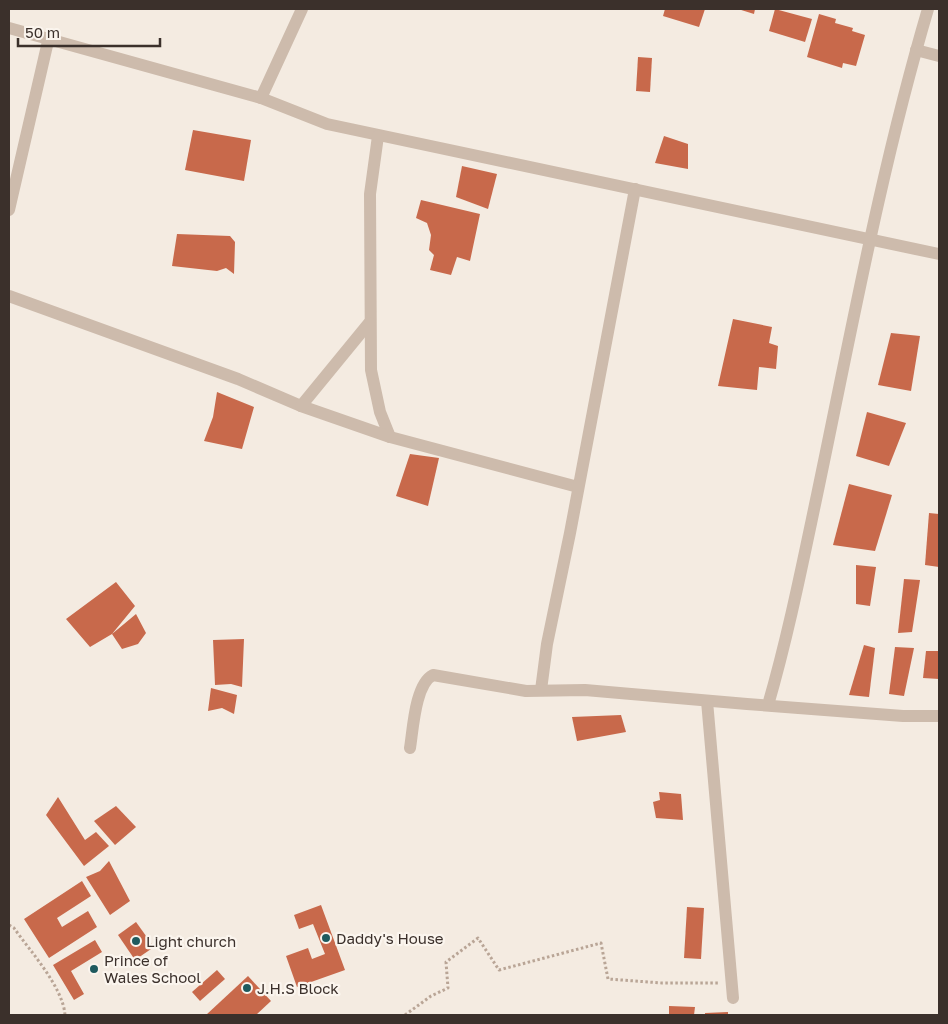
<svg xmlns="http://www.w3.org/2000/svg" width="948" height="1024" viewBox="0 0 948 1024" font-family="'Golos Text',sans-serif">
	<rect width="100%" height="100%" fill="#f4ebe1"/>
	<g fill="#c8694b">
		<path d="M665 9H705L699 27 663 16Z"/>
		<path d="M738 9H755L754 14Z"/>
		<path d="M775 9 812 19 805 42 769 31Z"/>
		<path d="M819 14 836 19 835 23 853 28 852 31 865 35 856 66 843 63 842 68 807 57Z"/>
		<path d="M638 57 652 58 650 92 636 91Z"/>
		<path d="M193 130 251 140 244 181 185 170Z"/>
		<path d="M664 136 688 144V169L655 163Z"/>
		<path d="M462 166 497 174 488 209 456 197Z"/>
		<path d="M421 200 480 214 470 261 457 257 451 275 430 270 434 255 429 250 431 235 427 223 416 218Z"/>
		<path d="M177 234 230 236 235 242 234 274 226 268 217 271 172 266Z"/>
		<path d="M733 319 772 327 769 343 778 346 776 369 759 367 757 390 718 386Z"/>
		<path d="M891 333 920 336 911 391 878 385Z"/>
		<path d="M217 392 254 407 242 449 204 441 213 417Z"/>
		<path d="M867 412 906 423 889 466 856 456Z"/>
		<path d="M410 454 439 458 428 506 396 496Z"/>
		<path d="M849 484 892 495 875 551 833 545Z"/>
		<path d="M929 513 939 514V567L925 565Z"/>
		<path d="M856 565 876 567 870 606 856 604Z"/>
		<path d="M904 579 920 580 912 632 898 633Z"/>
		<path d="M116 582 135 606 112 634 136 614 146 633 138 644 122 649 112 634 90 647 66 619Z"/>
		<path d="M244 639 242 687 231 684 215 685 213 640Z"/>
		<path d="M864 645 875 648 869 697 849 695Z"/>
		<path d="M895 647 914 648 904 696 889 694Z"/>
		<path d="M926 651H939V679L923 678Z"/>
		<path d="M211 688 237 695 234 714 222 708 208 711Z"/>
		<path d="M621 715 626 732 577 741 572 717Z"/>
		<path d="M659 792 681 794 683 820 656 818 653 802 660 800Z"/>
		<path d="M58 797 85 840 96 832 109 846 84 866 46 815Z"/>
		<path d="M116 806 136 827 115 845 94 821Z"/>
		<path d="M109 861 130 901 110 915 86 877 100 871Z"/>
		<path d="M82 881 91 896 57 918 62 927 88 911 97 927 49 958 24 919Z"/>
		<path d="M321 905 345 970 297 987 286 956 308 948 312 959 325 954 313 924 299 929 294 915Z"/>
		<path d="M687 907 704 908 701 959 684 958Z"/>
		<path d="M136 922 154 947 135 960 118 935Z"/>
		<path d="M95 940 102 952 71 971 84 994 74 1000 53 965Z"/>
		<path d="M217 970 225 979 200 1001 192 992Z"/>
		<path d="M248 976 271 1001 256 1015H206Z"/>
		<path d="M669 1006 695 1007 694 1015H669Z"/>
		<path d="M728 1012V1015H705V1013Z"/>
	</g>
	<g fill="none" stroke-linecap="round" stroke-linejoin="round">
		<g stroke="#b9a596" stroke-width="3" stroke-dasharray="2.5 2.5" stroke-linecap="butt">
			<path d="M9 925 14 928C30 951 63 987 65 1015"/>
			<path d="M405 1015 431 996 448 988 446 962 478 938 499 970 601 943 608 979 662 983H718"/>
		</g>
		<g stroke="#cdbbac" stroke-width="12">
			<path d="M9 28 261 98 327 124 939 254"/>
			<path d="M916 50 939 56"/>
			<path d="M261 98 302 9"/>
			<path d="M378 136 370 194 371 370 380 412 390 437"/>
			<path d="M9 210 49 37"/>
			<path d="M9 296 238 379 301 406 390 437 578 487"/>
			<path d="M301 406 369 323"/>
			<path d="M541 690 547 644 570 533 635 189"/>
			<path d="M707 701 733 998"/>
			<path d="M768 705C788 636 802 566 817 495 851 333 881 168 928 9"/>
			<path d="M410 748C413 730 415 684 433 675L526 691 585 690 747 704 903 716H939"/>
		</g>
	</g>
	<g fill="#1f5a5e" stroke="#fbf5ee" stroke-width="2">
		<circle cx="326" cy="938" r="5"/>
		<circle cx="136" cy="941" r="5"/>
		<circle cx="94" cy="969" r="5"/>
		<circle cx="247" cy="988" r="5"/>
	</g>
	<g text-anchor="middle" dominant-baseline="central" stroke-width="4.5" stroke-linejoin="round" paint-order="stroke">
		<g font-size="15" fill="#3b302b" stroke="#fbf5ee" text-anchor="start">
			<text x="336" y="938">Daddy's House</text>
			<text x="146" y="941">Light church</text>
			<text x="104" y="960">Prince of<tspan x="104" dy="17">Wales School</tspan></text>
			<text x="257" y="988">J.H.S Block</text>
		</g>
	</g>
	<rect width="948" height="1024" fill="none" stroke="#3b302b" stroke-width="20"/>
	<path d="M18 38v8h142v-8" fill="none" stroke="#3b302b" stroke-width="2.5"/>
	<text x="25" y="38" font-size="15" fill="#3b302b" stroke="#fbf5ee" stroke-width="4" paint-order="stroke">50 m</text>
</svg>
